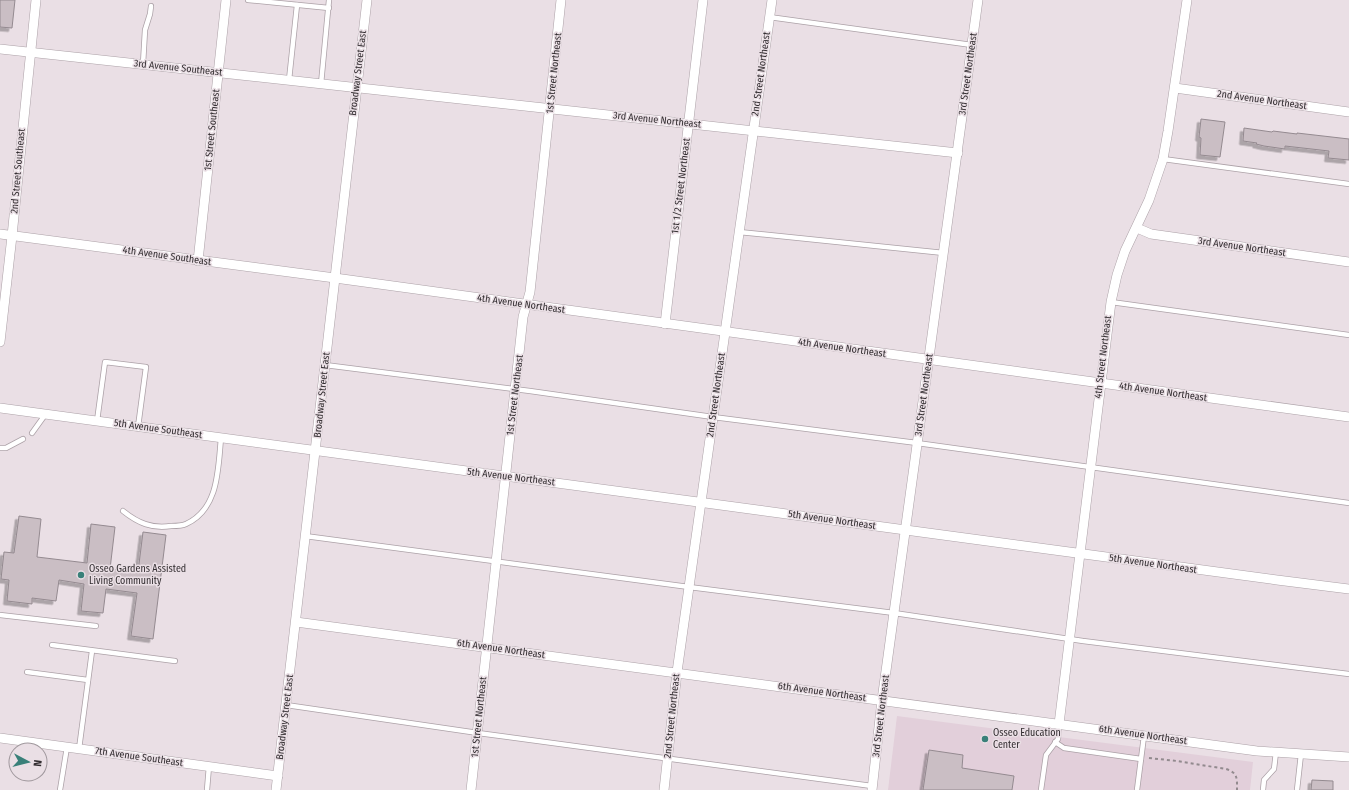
<svg xmlns="http://www.w3.org/2000/svg" width="1349" height="790" viewBox="0 0 1349 790" font-family="'Fira Sans Condensed',sans-serif">
	<defs>
		<filter id="shadow"><feDropShadow dx="-3.5" dy="3.5" stdDeviation="0" flood-color="#0004"/></filter>
	</defs>
	<rect width="100%" height="100%" fill="#eadfe5"/>
	<path fill="#e2cfda" d="M897 716 1253 762 1250 790H888Z"/>
	<g fill="#cabec4" stroke="#948a90" filter="url(#shadow)">
		<path d="M0 0H15L12 28 0 27Z"/>
		<path d="M1201 119 1225 122 1220 157 1200 155 1201 138 1199 137Z"/>
		<path d="M1244 128 1272 132 1273 131 1297 134V133L1349 139V160L1328 158 1329 151 1285 146V149L1264 146 1256 144 1257 143 1243 141Z"/>
		<path d="M19 516 41 519 37 557 87 563 91 524 115 527 110 569 138 572 143 532 166 535 153 639 131 636 137 593 106 589 103 613 81 611 84 584 59 580 56 601 32 598V604L7 601 9 580 1 579 4 552 14 553Z"/>
		<path d="M929 750 963 755 962 768 1014 776 1012 790H923Z"/>
		<path d="M1312 780 1333 781V790H1311Z"/>
	</g>
	<g fill="none" stroke-linecap="round" stroke-linejoin="round">
		<defs>
			<g id="lane">
				<path d="M248 0 329 8"/>
				<path d="M769 17 972 45"/>
				<path d="M143 64 145 30 150 14 151 6"/>
				<path d="M289 80 297 5"/>
				<path d="M321 84 329 0"/>
				<path d="M1163 159 1349 184"/>
				<path d="M739 232 944 253"/>
				<path d="M1111 302 1349 335"/>
				<path d="M325 365 530 391 713 417 917 443 1349 503"/>
				<path d="M97 421 105 362 146 367 138 427"/>
				<path d="M32 433 45 415"/>
				<path d="M0 448H6L23 439"/>
				<path d="M123 511C138 523 152 529 171 526 176 526 182 526 186 524 219 509 218 469 221 438"/>
				<path d="M305 536 689 587 894 613 1083 641 1349 674"/>
				<path d="M0 615 96 626"/>
				<path d="M52 645 175 661"/>
				<path d="M27 672 88 680"/>
				<path d="M286 705 478 733 872 786"/>
				<path d="M1055 742 1064 748 1141 759"/>
				<path d="M79 749 92 651"/>
				<path d="M60 790 67 747"/>
				<path d="M207 790 209 766"/>
				<path d="M1041 790 1046 755 1058 739 1059 724"/>
				<path d="M1137 790 1144 736"/>
				<path d="M1263 790 1264 780 1274 769 1276 752"/>
				<path d="M1297 790 1301 754"/>
			</g>
			<g id="street">
				<path d="M0 49 958 153"/>
				<path d="M1175 88 1349 112"/>
				<path d="M1137 228 1151 234 1349 262"/>
				<path d="M0 234 335 278 1349 417"/>
				<path d="M198 261 226 0"/>
				<path d="M665 324 703 0"/>
				<path d="M0 342 12 236 36 0"/>
				<path d="M0 408 1277 580 1349 589"/>
				<path d="M296 622 1257 751 1349 757"/>
				<path d="M1059 724 1111 302 1117 275 1125 251 1149 200 1163 159 1168 131 1187 0"/>
				<path d="M0 738 278 776"/>
				<path d="M276 790 367 0"/>
				<path d="M471 790 523 317 530 292 561 0"/>
				<path d="M664 790 677 672 772 0"/>
				<path d="M872 790 882 700 978 0"/>
			</g>
		</defs>
		<use href="#lane" stroke="#aca1a7" stroke-width="6"/>
		<use href="#street" stroke="#aca1a7" stroke-width="10"/>
		<path stroke="#928a8e" stroke-width="2" stroke-dasharray="3 3" stroke-linecap="butt" d="M1149 758 1177 761 1226 769C1238 773 1237 778 1237 790"/>
		<use href="#lane" stroke="#fff" stroke-width="4.5"/>
		<use href="#street" stroke="#fff" stroke-width="9"/>
	</g>
	<g fill="#398079" stroke="#eadfe5" stroke-width="1.5">
		<circle cx="81" cy="575" r="4"/>
		<circle cx="985" cy="739" r="4"/>
	</g>
	<g text-anchor="middle" dominant-baseline="central" stroke-width="3" stroke-linejoin="round" paint-order="stroke">
		<g font-size="10" fill="#322d30" stroke="#eadfe5">
			<text transform="translate(178 68) rotate(6)">3rd Avenue Southeast</text>
			<text transform="translate(358 73) rotate(-83)">Broadway Street East</text>
			<text transform="translate(554 73) rotate(-84)">1st Street Northeast</text>
			<text transform="translate(761 74) rotate(-82)">2nd Street Northeast</text>
			<text transform="translate(968 74) rotate(-82)">3rd Street Northeast</text>
			<text transform="translate(1262 100) rotate(8)">2nd Avenue Northeast</text>
			<text transform="translate(657 120) rotate(6)">3rd Avenue Northeast</text>
			<text transform="translate(212 130) rotate(-84)">1st Street Southeast</text>
			<text transform="translate(18 171) rotate(-85)">2nd Street Southeast</text>
			<text transform="translate(681 186) rotate(-83)">1st 1/2 Street Northeast</text>
			<text transform="translate(1242 247) rotate(8)">3rd Avenue Northeast</text>
			<text transform="translate(167 256) rotate(8)">4th Avenue Southeast</text>
			<text transform="translate(521 304) rotate(8)">4th Avenue Northeast</text>
			<text transform="translate(842 348) rotate(8)">4th Avenue Northeast</text>
			<text transform="translate(1103 357) rotate(-83)">4th Street Northeast</text>
			<text transform="translate(1163 392) rotate(8)">4th Avenue Northeast</text>
			<text transform="translate(322 395) rotate(-84)">Broadway Street East</text>
			<text transform="translate(515 395) rotate(-83)">1st Street Northeast</text>
			<text transform="translate(716 395) rotate(-82)">2nd Street Northeast</text>
			<text transform="translate(924 395) rotate(-82)">3rd Street Northeast</text>
			<text transform="translate(158 429) rotate(8)">5th Avenue Southeast</text>
			<text transform="translate(511 477) rotate(7)">5th Avenue Northeast</text>
			<text transform="translate(832 520) rotate(8)">5th Avenue Northeast</text>
			<text transform="translate(1153 564) rotate(8)">5th Avenue Northeast</text>
			<text transform="translate(501 649) rotate(8)">6th Avenue Northeast</text>
			<text transform="translate(822 692) rotate(8)">6th Avenue Northeast</text>
			<text transform="translate(672 716) rotate(-84)">2nd Street Northeast</text>
			<text transform="translate(881 716) rotate(-83)">3rd Street Northeast</text>
			<text transform="translate(285 717) rotate(-83)">Broadway Street East</text>
			<text transform="translate(479 717) rotate(-84)">1st Street Northeast</text>
			<text transform="translate(1143 735) rotate(8)">6th Avenue Northeast</text>
			<text transform="translate(139 757) rotate(8)">7th Avenue Southeast</text>
		</g>
		<g font-size="10" fill="#322d30" stroke="#eadfe5" text-anchor="start">
			<text x="89" y="569">Osseo Gardens Assisted<tspan x="89" dy="12">Living Community</tspan></text>
			<text x="993" y="733">Osseo Education<tspan x="993" dy="12">Center</tspan></text>
		</g>
	</g>
	<g transform="translate(28 762) rotate(97)"><circle r="19" fill="#eadfe5" stroke="#a0989d"/>
	<path d="M0-3L7 15L0 10L-7 15Z" fill="#398079"/>
	<text y="-6" font-size="11" font-weight="bold" text-anchor="middle" fill="#322d30">N</text>
	</g>
</svg>
